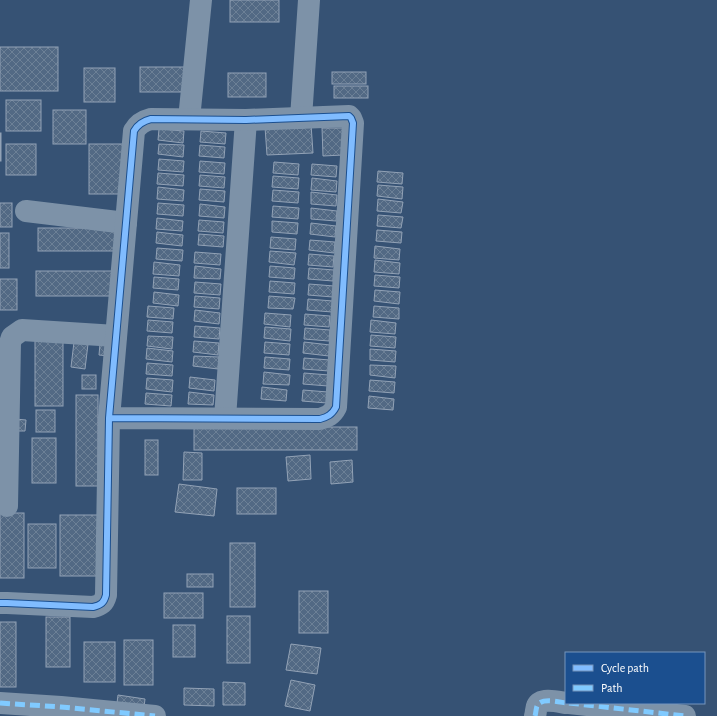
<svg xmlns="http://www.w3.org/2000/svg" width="717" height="716" viewBox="0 0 717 716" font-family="'Alegreya Sans',sans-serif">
	<defs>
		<pattern id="building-cross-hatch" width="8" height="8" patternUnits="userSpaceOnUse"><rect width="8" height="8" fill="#526984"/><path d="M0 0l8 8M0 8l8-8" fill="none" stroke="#6c8096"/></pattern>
	</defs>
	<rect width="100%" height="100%" fill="#365274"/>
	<g fill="url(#building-cross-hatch)" stroke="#92a2b6">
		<rect x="230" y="0" width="49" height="22"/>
		<rect x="0" y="47" width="58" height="44"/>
		<rect x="140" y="67" width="49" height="25"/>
		<rect x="84" y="68" width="31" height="34"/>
		<rect x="332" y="72" width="34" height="12"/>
		<rect x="228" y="73" width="38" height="24"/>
		<rect x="334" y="86" width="34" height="12"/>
		<rect x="6" y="100" width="35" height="31"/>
		<rect x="53" y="110" width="33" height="34"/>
		<path d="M311 124 313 153 267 155 265 127Z"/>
		<path d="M322 128H343V155L323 156Z"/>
		<path d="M159 129 184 131 183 143 158 140Z"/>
		<path d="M201 131 226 133 225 144 200 142Z"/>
		<rect x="0" y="133" width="1" height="28"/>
		<rect x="6" y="144" width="30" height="31"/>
		<rect x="89" y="144" width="38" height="50"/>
		<path d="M159 144 184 145 183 157 158 154Z"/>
		<path d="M200 145 225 147 224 158 199 156Z"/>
		<path d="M159 159 184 161 183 172 158 170Z"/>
		<path d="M200 161 225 163 224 174 199 172Z"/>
		<path d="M274 162 299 164 298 175 273 173Z"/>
		<path d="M312 164 337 166 336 177 311 175Z"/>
		<path d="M378 171 403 173 402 184 377 182Z"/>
		<path d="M158 173 184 175 183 186 157 184Z"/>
		<path d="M200 175 225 177 224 188 199 186Z"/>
		<path d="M273 176 299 178 298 189 272 187Z"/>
		<path d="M312 178 337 181 336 192 311 190Z"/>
		<path d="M378 185 403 187 402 199 377 196Z"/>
		<path d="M158 187 184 190 183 201 157 199Z"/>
		<path d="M200 189 225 191 224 202 199 200Z"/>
		<path d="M273 190 299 192 298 203 272 201Z"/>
		<path d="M311 192 337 195 336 206 311 204Z"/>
		<path d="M378 199 403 202 401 213 377 211Z"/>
		<rect x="0" y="203" width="12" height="24"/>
		<path d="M158 203 184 205 183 216 157 214Z"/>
		<path d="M200 204 225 207 224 218 199 216Z"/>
		<path d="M273 206 299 208 298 219 272 217Z"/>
		<path d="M311 208 337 211 336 221 311 219Z"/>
		<path d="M378 215 403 217 401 228 377 226Z"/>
		<path d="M157 218 183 221 182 231 156 229Z"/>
		<path d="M199 220 224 222 223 233 198 231Z"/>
		<path d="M272 221 298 223 297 234 272 232Z"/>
		<path d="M311 223 336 226 335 237 310 234Z"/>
		<rect x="38" y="228" width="83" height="23"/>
		<path d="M377 230 402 232 401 243 376 241Z"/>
		<path d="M157 232 183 235 182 246 156 243Z"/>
		<rect x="0" y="233" width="9" height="35"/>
		<path d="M199 234 224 236 223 247 198 245Z"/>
		<path d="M271 237 296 239 295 250 270 248Z"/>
		<path d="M310 240 335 242 334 253 309 250Z"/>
		<path d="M375 246 400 249 399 260 374 258Z"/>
		<path d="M157 248 183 250 182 261 156 259Z"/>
		<path d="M270 251 296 253 294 265 269 262Z"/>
		<path d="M195 252 221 254 220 265 194 263Z"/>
		<path d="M309 254 334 256 333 267 308 265Z"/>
		<path d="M375 260 400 263 399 274 374 272Z"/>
		<path d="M154 262 180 265 179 276 153 274Z"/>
		<path d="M195 266 221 269 220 279 194 278Z"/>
		<path d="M270 266 295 268 294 279 269 277Z"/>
		<path d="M309 268 334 270 333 281 308 279Z"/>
		<rect x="36" y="271" width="81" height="25"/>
		<path d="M375 275 400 277 399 288 374 286Z"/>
		<path d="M154 277 179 279 178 290 153 288Z"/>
		<rect x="0" y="279" width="17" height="31"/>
		<path d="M270 281 295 283 294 294 269 292Z"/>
		<path d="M195 282 221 284 220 295 194 293Z"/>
		<path d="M309 284 334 286 333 297 308 295Z"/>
		<path d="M375 290 400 292 399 304 374 301Z"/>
		<path d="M154 292 179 295 178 306 153 303Z"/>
		<path d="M195 296 220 298 219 309 194 307Z"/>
		<path d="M269 296 295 298 293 309 268 308Z"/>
		<path d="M308 299 333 301 332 312 307 310Z"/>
		<path d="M148 306 174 308 173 319 147 317Z"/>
		<path d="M374 306 399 308V319L373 317Z"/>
		<path d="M195 310 220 313 219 324 194 321Z"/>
		<path d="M265 313 291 315 290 327 264 324Z"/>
		<path d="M305 314 330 316 329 327 304 325Z"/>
		<path d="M148 320 173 322 172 333 147 331Z"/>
		<path d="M371 320 396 323 395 334 370 332Z"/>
		<path d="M195 326 220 328 219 339 194 337Z"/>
		<path d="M265 327 291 329 290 341 264 338Z"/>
		<path d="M305 328 330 330 329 341 304 339Z"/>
		<rect x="35" y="334" width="28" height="72"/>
		<path d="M371 335 396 337 395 348 370 346Z"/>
		<path d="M148 336 173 337 172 349 147 346Z"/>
		<path d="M194 341 219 343 218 355 193 352Z"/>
		<path d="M74 342 88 344 85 369 71 367Z"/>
		<path d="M265 342 290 344 289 355 264 353Z"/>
		<path d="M304 342 330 345 329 356 303 353Z"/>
		<path d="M100 344 110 345 109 356 99 355Z"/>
		<path d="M147 348 173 351 172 362 146 359Z"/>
		<path d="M370 349 396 351 395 362 370 360Z"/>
		<path d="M194 356 219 357 218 369 193 366Z"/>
		<path d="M265 357 290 359 289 370 264 368Z"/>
		<path d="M304 358 330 360 329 371 303 369Z"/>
		<path d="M147 363 173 365 172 376 146 374Z"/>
		<path d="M370 365 396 366 395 378 370 375Z"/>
		<path d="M264 372 290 375 289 385 263 384Z"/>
		<path d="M304 373 329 375 328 386 303 384Z"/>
		<rect x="82" y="375" width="14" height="14"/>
		<path d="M190 377 215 380 214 391 189 388Z"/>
		<path d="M147 378 173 380 172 392 146 389Z"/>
		<path d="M370 380 395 382 394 393 369 391Z"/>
		<path d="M262 387 287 390 286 401 261 399Z"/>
		<path d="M303 390 328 392 327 403 302 401Z"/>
		<path d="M189 392 214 395 213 405 188 404Z"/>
		<path d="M146 393 172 395 171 406 145 404Z"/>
		<rect x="76" y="395" width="22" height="91"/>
		<path d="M369 396 394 399 393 410 368 408Z"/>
		<rect x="36" y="410" width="19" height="22"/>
		<path d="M15 419 26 420 25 431H15Z"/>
		<rect x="194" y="427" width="163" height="23"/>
		<rect x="32" y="438" width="24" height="45"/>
		<rect x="145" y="440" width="13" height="35"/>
		<path d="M184 452 202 453V480H183Z"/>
		<path d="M310 455 311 479 288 481 286 457Z"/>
		<path d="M352 460 353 482 331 484 330 462Z"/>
		<path d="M179 484 217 489 214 516 175 512Z"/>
		<rect x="237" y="488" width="39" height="26"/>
		<rect x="0" y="513" width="24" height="65"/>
		<rect x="60" y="515" width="40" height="61"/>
		<rect x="28" y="524" width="28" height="44"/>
		<rect x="230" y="543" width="25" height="64"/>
		<rect x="187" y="574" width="26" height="13"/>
		<rect x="299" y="591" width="29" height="42"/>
		<rect x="164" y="593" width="39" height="25"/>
		<rect x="227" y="616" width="23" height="47"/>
		<rect x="46" y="617" width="24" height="50"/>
		<rect x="0" y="622" width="16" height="65"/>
		<rect x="173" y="625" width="22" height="32"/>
		<rect x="124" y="640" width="29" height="45"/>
		<rect x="84" y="642" width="31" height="40"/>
		<path d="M291 644 321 648 317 674 286 670Z"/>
		<path d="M291 680 315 685 310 711 285 706Z"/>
		<path d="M223 682 245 683V705H223Z"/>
		<path d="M184 688 214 689V706L184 705Z"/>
		<path d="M118 695 145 699 144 707 117 703Z"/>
	</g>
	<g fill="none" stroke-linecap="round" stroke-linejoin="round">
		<g stroke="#7d92a8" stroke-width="22">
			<path d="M301 118 309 0"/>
			<path d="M189 119 201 0"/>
			<path d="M26 211 126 223"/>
			<path d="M225 418 246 120"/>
			<path d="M7 506 10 343 12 337 22 330 116 336"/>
			<path d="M0 603H7L93 607C101 605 104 603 106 595L109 418 134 131C138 124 143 121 151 119L246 120 349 116 351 118 353 123 336 407C332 415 327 417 320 419L109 418"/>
			<path d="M0 703 61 707 155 716"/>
			<path d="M569 703 685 716"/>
			<path d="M535 716C536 713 536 708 537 706 541 697 559 702 566 703"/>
		</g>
		<g stroke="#80caff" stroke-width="5" stroke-dasharray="10 5" stroke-linecap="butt">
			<path d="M0 703 61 707 155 716"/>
			<path d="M569 703 685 716"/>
			<path d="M535 716C536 713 536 708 537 706 541 697 559 702 566 703"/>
		</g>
		<defs>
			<path id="cycleway" d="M0 603H7L93 607C101 605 104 603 106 595L109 418 134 131C138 124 143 121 151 119L246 120 349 116 351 118 353 123 336 407C332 415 327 417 320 419L109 418"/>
		</defs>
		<use href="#cycleway" stroke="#1b4f8f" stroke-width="8"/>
		<use href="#cycleway" stroke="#80bcff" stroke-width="6"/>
	</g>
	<rect x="565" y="652" width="140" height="52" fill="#1b4f8f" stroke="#7695bc"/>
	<rect x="573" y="665" width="20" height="6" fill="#80bcff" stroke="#7695bc"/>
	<text x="601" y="672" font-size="12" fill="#ffffff">Cycle path</text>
	<rect x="573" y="685" width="20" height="6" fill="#80caff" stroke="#7695bc"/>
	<text x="601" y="692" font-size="12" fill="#ffffff">Path</text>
</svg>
